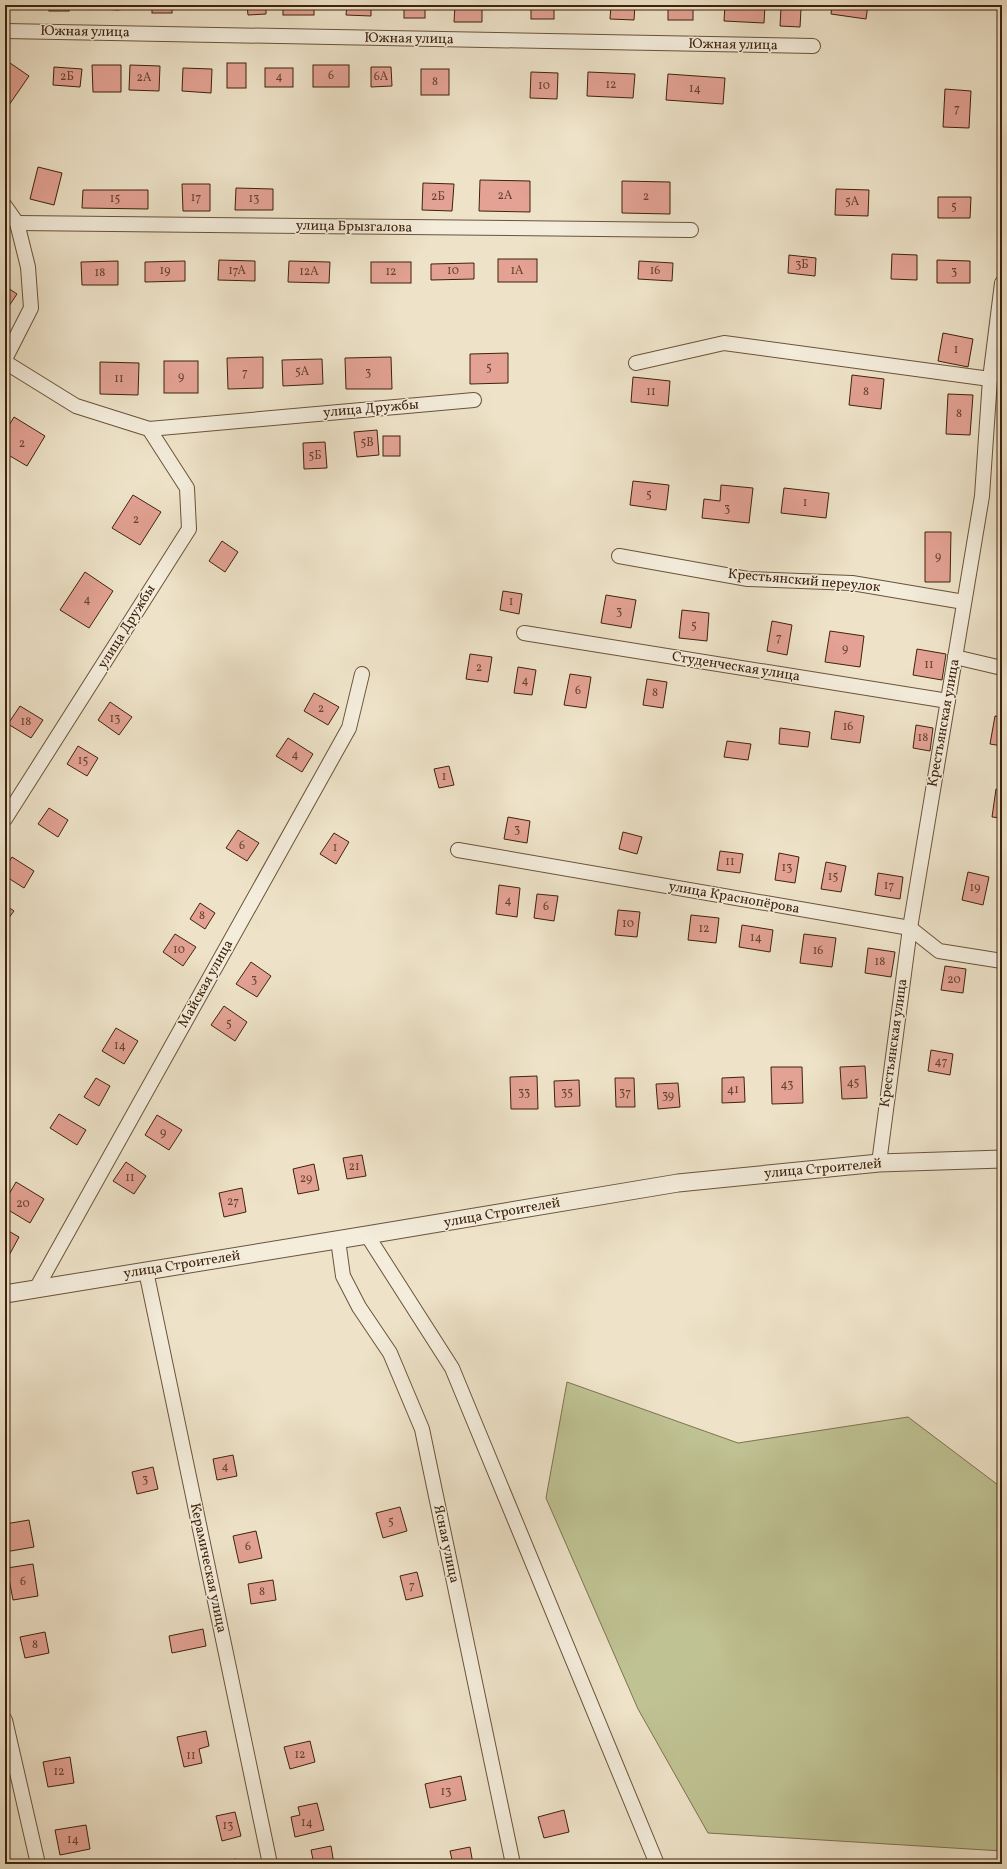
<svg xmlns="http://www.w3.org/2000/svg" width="1007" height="1869" viewBox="0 0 1007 1869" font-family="Vollkorn,serif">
	<rect width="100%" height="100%" fill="#eee3c9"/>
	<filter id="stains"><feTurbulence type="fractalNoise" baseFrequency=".005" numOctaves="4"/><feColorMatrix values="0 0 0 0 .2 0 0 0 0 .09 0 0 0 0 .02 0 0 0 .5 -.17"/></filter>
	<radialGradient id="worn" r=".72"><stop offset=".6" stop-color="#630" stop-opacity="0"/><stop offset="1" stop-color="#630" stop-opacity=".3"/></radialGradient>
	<path fill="#bfc293" stroke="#7e724f" d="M567 1382 738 1443 908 1417 1002 1488V1851L708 1833 638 1709 546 1498Z"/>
	<g fill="#e3a294" stroke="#3e230b">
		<rect x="49" y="5" width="20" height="6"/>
		<path d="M102 5H119V10L102 9Z"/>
		<rect x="152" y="5" width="20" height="8"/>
		<path d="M247 5H266V14L248 15Z"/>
		<rect x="283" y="5" width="31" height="10"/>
		<path d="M347 5H371V16L346 15Z"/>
		<rect x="404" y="5" width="21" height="13"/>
		<path d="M455 5H482V22H454Z"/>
		<rect x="531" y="5" width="23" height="14"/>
		<path d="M611 5H635L634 20 610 19Z"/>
		<rect x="668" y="5" width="25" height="15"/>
		<path d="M725 5H765L764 23 724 21Z"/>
		<path d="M832 5H868L866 19 831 14Z"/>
		<path d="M781 8 801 9 800 27 780 26Z"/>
		<path d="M10 63 29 76 9 105 5 102V70Z"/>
		<rect x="227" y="63" width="19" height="25"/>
		<path d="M92 65H121V92H93Z"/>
		<path d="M130 65 160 66 159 91 129 90Z"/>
		<rect x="313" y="65" width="36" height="22"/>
		<path d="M54 67 82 69 80 87 53 85Z"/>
		<path d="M371 67H391L392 86 371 87Z"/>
		<path d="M183 68 212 69 211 93 182 91Z"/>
		<rect x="265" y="68" width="28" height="19"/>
		<rect x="421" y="69" width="28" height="26"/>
		<path d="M531 72 558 73 557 99 530 98Z"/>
		<path d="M588 72 635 74 633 98 587 96Z"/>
		<path d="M668 74 725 78 723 104 666 100Z"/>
		<path d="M945 89 971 91 969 128 943 127Z"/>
		<path d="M38 167 62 173 54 205 30 199Z"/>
		<path d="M480 180 530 181V212L479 211Z"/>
		<path d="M622 181 670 182V214L622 213Z"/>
		<path d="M423 183 454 184 452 211 422 210Z"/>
		<path d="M182 184H210V211H183Z"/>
		<path d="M236 188 273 189V210H235Z"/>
		<path d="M836 189 869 190 868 216 835 215Z"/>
		<path d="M83 190H148V209L82 208Z"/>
		<path d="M938 197H971L970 218H938Z"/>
		<path d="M892 254 917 255V280L891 279Z"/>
		<path d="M789 255 816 258 815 276 788 273Z"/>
		<rect x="498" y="259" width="39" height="23"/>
		<path d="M219 260 255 261V281L218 280Z"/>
		<path d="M937 260 970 261V283H937Z"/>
		<path d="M118 261V285H82L81 262Z"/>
		<path d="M185 261V281L145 282V262Z"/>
		<path d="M289 261 330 262 329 283 288 282Z"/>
		<path d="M639 261 673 263 672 281 638 279Z"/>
		<rect x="371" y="262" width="40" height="21"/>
		<path d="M474 263V279L431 280V264Z"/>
		<path d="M5 286 17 294 5 312Z"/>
		<path d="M943 333 973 339 968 367 938 361Z"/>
		<path d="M508 353V383L470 384V354Z"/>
		<path d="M263 357V388L228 389 227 358Z"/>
		<path d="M391 357 392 389H346L345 358Z"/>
		<path d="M322 359 323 384 283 386 282 360Z"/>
		<rect x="164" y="361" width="34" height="32"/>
		<path d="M100 362 139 363 138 395 100 394Z"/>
		<path d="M852 375 884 379 881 409 849 405Z"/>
		<path d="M633 377 670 381 668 406 631 402Z"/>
		<path d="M948 394 973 395 970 435 946 434Z"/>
		<path d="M14 417 45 436 27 466 5 453V432Z"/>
		<path d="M377 430 379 455 357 457 354 432Z"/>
		<rect x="383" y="436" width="17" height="20"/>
		<path d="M325 442 327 468 304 469 303 443Z"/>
		<path d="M633 481 669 485 666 510 630 505Z"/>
		<path d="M721 485 753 488 749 523 702 518 704 499 720 501Z"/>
		<path d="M784 488 829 493 826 518 781 513Z"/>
		<path d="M133 495 161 512 140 545 112 528Z"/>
		<path d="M925 532H951L950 582H925Z"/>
		<path d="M222 541 238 552 225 572 209 561Z"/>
		<path d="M85 572 113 591 89 628 60 610Z"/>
		<path d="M503 591 522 594 519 614 500 610Z"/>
		<path d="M606 595 636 600 631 628 601 623Z"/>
		<path d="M682 610 709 613 707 641 679 638Z"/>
		<path d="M772 621 792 625 787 655 767 651Z"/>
		<path d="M830 631 864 636 860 667 825 662Z"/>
		<path d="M917 649 946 654 942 680 913 675Z"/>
		<path d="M470 654 492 657 488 682 466 679Z"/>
		<path d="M518 667 536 670 532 695 514 693Z"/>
		<path d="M570 674 591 677 586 708 564 705Z"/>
		<path d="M647 679 667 682 663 708 643 705Z"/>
		<path d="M314 693 339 707 328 725 304 711Z"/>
		<path d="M110 702 132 717 119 735 98 720Z"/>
		<path d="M20 706 43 720 31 738 8 724Z"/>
		<path d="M835 711 864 716 860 743 831 739Z"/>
		<path d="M995 716 1002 717V746L990 744Z"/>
		<path d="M916 725 933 728 930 751 913 748Z"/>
		<path d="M780 728 810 732 808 747 779 744Z"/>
		<path d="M288 738 313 754 302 772 276 756Z"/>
		<path d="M727 741 751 744 748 760 724 757Z"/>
		<path d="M78 746 98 758 87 776 67 764Z"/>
		<path d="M449 766 454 785 439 788 434 769Z"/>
		<path d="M996 789 1002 790V818L992 817Z"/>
		<path d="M49 808 68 820 58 837 38 824Z"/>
		<path d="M508 817 530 821 527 843 504 839Z"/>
		<path d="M238 830 259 843 247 861 226 848Z"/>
		<path d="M623 832 642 837 637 854 619 849Z"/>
		<path d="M334 833 349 842 336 864 320 854Z"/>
		<path d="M720 851 743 854 740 873 717 870Z"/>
		<path d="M779 853 799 857 795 883 775 880Z"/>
		<path d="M12 857 34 871 24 888 5 876V868Z"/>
		<path d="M826 862 846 866 841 892 821 889Z"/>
		<path d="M968 872 989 877 983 905 962 900Z"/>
		<path d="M878 873 903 877 900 899 875 895Z"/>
		<path d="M499 885 520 888 517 917 496 914Z"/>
		<path d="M537 894 558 896 554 921 534 918Z"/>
		<path d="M200 903 215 913 205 929 190 919Z"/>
		<path d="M5 905 14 911 5 923Z"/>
		<path d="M618 910 640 912 637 937 615 935Z"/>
		<path d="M691 915 719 918 716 943 688 940Z"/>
		<path d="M742 925 773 930 770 952 739 947Z"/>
		<path d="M175 934 196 947 183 966 163 952Z"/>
		<path d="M804 934 836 938 832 967 800 963Z"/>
		<path d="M868 948 895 952 891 977 865 973Z"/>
		<path d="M251 962 271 976 257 997 236 984Z"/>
		<path d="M945 966 966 969 963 993 941 990Z"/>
		<path d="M224 1006 247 1022 235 1041 211 1025Z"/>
		<path d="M116 1028 138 1041 124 1064 102 1051Z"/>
		<path d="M931 1050 953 1054 950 1075 928 1071Z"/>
		<path d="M865 1066 867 1098 842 1099 840 1067Z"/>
		<path d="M771 1067H802L803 1103 772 1104Z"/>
		<path d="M537 1076 538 1109H511L510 1077Z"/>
		<path d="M744 1077 745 1102 722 1103V1078Z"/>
		<path d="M96 1078 110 1086 99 1106 84 1097Z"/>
		<path d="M615 1078H634L635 1107H616Z"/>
		<path d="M579 1080 580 1106 555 1107 554 1081Z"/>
		<path d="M678 1083 680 1107 658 1109 656 1084Z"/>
		<path d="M59 1114 86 1130 77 1145 50 1128Z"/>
		<path d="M157 1115 182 1130 169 1150 145 1135Z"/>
		<path d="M362 1155 366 1176 347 1179 343 1158Z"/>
		<path d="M126 1162 146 1176 134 1194 113 1181Z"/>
		<path d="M314 1164 319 1190 298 1194 293 1169Z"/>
		<path d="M16 1182 44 1199 30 1223 5 1208V1201Z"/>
		<path d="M242 1188 246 1212 224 1217 219 1193Z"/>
		<path d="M5 1229 19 1237 6 1261H5Z"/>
		<path d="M233 1455 237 1476 217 1480 213 1459Z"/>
		<path d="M153 1467 158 1489 137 1494 132 1472Z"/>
		<path d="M400 1507 407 1531 383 1538 376 1513Z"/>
		<path d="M29 1520 34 1547 5 1552V1524Z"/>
		<path d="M256 1531 262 1558 239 1563 233 1536Z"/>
		<path d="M33 1564 38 1596 13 1600 7 1568Z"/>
		<path d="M417 1572 423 1596 406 1600 400 1576Z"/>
		<path d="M273 1580 276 1600 251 1604 248 1584Z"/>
		<path d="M203 1629 206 1646 172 1653 169 1636Z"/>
		<path d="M45 1632 49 1653 25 1658 20 1637Z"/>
		<path d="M206 1731 209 1746 199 1749 202 1763 184 1767 177 1737Z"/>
		<path d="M310 1741 315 1762 290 1769 284 1747Z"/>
		<path d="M70 1757 74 1783 48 1787 43 1762Z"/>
		<path d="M461 1776 466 1800 430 1808 425 1784Z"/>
		<path d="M317 1803 324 1830 295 1837 291 1817 300 1815 298 1807Z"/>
		<path d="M564 1810 569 1832 544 1838 538 1817Z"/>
		<path d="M235 1812 241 1836 222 1841 216 1816Z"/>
		<path d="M86 1825 90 1849 60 1855 55 1830Z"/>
		<path d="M5 1845H6L10 1864H5Z"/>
		<path d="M331 1846 334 1864H314L311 1850Z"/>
		<path d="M470 1847 473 1864H453L450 1851Z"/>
		<path d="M236 1859 237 1864H213Z"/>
	</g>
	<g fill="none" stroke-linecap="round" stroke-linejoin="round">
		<defs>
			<g id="minor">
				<path d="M5 31 813 46"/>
				<path d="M5 206 17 223 28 267 31 308 5 359"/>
				<path d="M17 223 691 230"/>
				<path d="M5 362 76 406 149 429 187 488 189 529 5 819"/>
				<path d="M636 363 724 343 990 379"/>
				<path d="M149 429 474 400"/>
				<path d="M619 556 748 579 852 583 964 602"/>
				<path d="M524 633 948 701"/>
				<path d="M955 657 1002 668"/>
				<path d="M458 850 910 928 939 951 1002 961"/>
				<path d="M879 1163 910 928 982 496 990 379 1002 283"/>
				<path d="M367 1235 452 1368 657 1864"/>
				<path d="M338 1240 343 1276 359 1307 390 1353 422 1429 513 1864"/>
				<path d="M146 1271 270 1864"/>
				<path d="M36 1289 349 728 362 674"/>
				<path d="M5 1720 38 1864"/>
			</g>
			<path id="tertiary" d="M5 1294 367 1235 678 1183 879 1163 1002 1159"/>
		</defs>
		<use href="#minor" stroke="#6a533a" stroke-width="16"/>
		<use href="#tertiary" stroke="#6a533a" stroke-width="19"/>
		<use href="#minor" stroke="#f4eddc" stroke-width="14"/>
		<use href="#tertiary" stroke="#f4eddc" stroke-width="17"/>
	</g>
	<g text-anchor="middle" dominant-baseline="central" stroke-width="3" stroke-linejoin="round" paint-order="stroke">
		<g font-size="12" fill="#67432d">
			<text x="331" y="76">6</text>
			<text x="67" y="77">2Б</text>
			<text x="279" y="77">4</text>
			<text x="381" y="77">6А</text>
			<text x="144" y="78">2А</text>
			<text x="435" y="82">8</text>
			<text x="611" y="85">12</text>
			<text x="544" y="86">10</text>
			<text x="695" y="89">14</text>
			<text x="957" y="109">7</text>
			<text x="505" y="196">2А</text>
			<text x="438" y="197">2Б</text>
			<text x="646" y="197">2</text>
			<text x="196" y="198">17</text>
			<text x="115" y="199">15</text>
			<text x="254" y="199">13</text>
			<text x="852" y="202">5А</text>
			<text x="954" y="207">5</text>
			<text x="802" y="265">3Б</text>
			<text x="165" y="271">19</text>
			<text x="237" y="271">17А</text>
			<text x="453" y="271">10</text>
			<text x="517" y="271">1А</text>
			<text x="655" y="271">16</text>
			<text x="309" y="272">12А</text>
			<text x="391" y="272">12</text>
			<text x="954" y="272">3</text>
			<text x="100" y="273">18</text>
			<text x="956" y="350">1</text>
			<text x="489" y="368">5</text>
			<text x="302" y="372">5А</text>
			<text x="245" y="373">7</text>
			<text x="368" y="373">3</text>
			<text x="181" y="377">9</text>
			<text x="119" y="379">11</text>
			<text x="651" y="392">11</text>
			<text x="866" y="392">8</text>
			<text x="959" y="414">8</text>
			<text x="367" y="443">5В</text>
			<text x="22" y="444">2</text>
			<text x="315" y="456">5Б</text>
			<text x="649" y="495">5</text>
			<text x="805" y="503">1</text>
			<text x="727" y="509">3</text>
			<text x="136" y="520">2</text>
			<text x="938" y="557">9</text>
			<text x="87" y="600">4</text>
			<text x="511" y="602">1</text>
			<text x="619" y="612">3</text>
			<text x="694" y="626">5</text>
			<text x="779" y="638">7</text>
			<text x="845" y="649">9</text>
			<text x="929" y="665">11</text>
			<text x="479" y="668">2</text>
			<text x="525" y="681">4</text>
			<text x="578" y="691">6</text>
			<text x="655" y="693">8</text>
			<text x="321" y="709">2</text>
			<text x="115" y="719">13</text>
			<text x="26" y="722">18</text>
			<text x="848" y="727">16</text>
			<text x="923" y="738">18</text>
			<text x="295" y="755">4</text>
			<text x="83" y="761">15</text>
			<text x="444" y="777">1</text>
			<text x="517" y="830">3</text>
			<text x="242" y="846">6</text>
			<text x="335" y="848">1</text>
			<text x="730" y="862">11</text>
			<text x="787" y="868">13</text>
			<text x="833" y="877">15</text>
			<text x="889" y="886">17</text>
			<text x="975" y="888">19</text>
			<text x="508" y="901">4</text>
			<text x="546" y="907">6</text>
			<text x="202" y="916">8</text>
			<text x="628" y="924">10</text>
			<text x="704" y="929">12</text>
			<text x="756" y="938">14</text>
			<text x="179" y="950">10</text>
			<text x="818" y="951">16</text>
			<text x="880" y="962">18</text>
			<text x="254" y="980">3</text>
			<text x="954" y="980">20</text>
			<text x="229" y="1024">5</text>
			<text x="120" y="1046">14</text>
			<text x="941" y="1062">47</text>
			<text x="853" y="1083">45</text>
			<text x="787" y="1085">43</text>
			<text x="733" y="1090">41</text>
			<text x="524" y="1093">33</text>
			<text x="567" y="1093">35</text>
			<text x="625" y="1093">37</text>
			<text x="668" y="1096">39</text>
			<text x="163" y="1133">9</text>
			<text x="354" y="1167">21</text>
			<text x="130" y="1178">11</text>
			<text x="306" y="1179">29</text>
			<text x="233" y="1202">27</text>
			<text x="23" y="1204">20</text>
			<text x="225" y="1467">4</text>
			<text x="145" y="1480">3</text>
			<text x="391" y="1522">5</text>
			<text x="248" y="1547">6</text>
			<text x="23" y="1582">6</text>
			<text x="412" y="1586">7</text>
			<text x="262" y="1592">8</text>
			<text x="35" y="1645">8</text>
			<text x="300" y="1755">12</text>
			<text x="191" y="1756">11</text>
			<text x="59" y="1772">12</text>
			<text x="446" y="1792">13</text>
			<text x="307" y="1823">14</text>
			<text x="228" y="1826">13</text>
			<text x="73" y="1840">14</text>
		</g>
		<g font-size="14" fill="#3e230b" stroke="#f4eddc">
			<text transform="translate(85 32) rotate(1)">Южная улица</text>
			<text transform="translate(409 39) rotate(1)">Южная улица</text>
			<text transform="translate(733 45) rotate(1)">Южная улица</text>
			<text transform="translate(354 227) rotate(1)">улица Брызгалова</text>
			<text transform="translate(371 409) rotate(-5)">улица Дружбы</text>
			<text transform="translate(804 581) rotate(5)">Крестьянский переулок</text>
			<text transform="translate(127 627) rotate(-58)">улица Дружбы</text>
			<text transform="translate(736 667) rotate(9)">Студенческая улица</text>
			<text transform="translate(944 723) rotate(-80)">Крестьянская улица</text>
			<text transform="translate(734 898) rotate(10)">улица Краснопёрова</text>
			<text transform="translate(206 984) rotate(-61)">Майская улица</text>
			<text transform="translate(894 1043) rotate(-82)">Крестьянская улица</text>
			<text transform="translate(823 1169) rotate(-5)">улица Строителей</text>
			<text transform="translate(502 1213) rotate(-10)">улица Строителей</text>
			<text transform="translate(182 1265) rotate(-9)">улица Строителей</text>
			<text transform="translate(446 1544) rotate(78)">Ясная улица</text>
			<text transform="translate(208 1568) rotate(78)">Керамическая улица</text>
		</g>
	</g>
	<rect width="1007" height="1869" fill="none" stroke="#eee3c9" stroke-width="20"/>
	<rect x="6" y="6" width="995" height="1857" fill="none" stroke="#3e230b" stroke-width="2"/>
	<rect x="10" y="10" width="987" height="1849" fill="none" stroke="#3e230b"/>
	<rect width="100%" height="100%" filter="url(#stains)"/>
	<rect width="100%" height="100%" fill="url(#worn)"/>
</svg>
